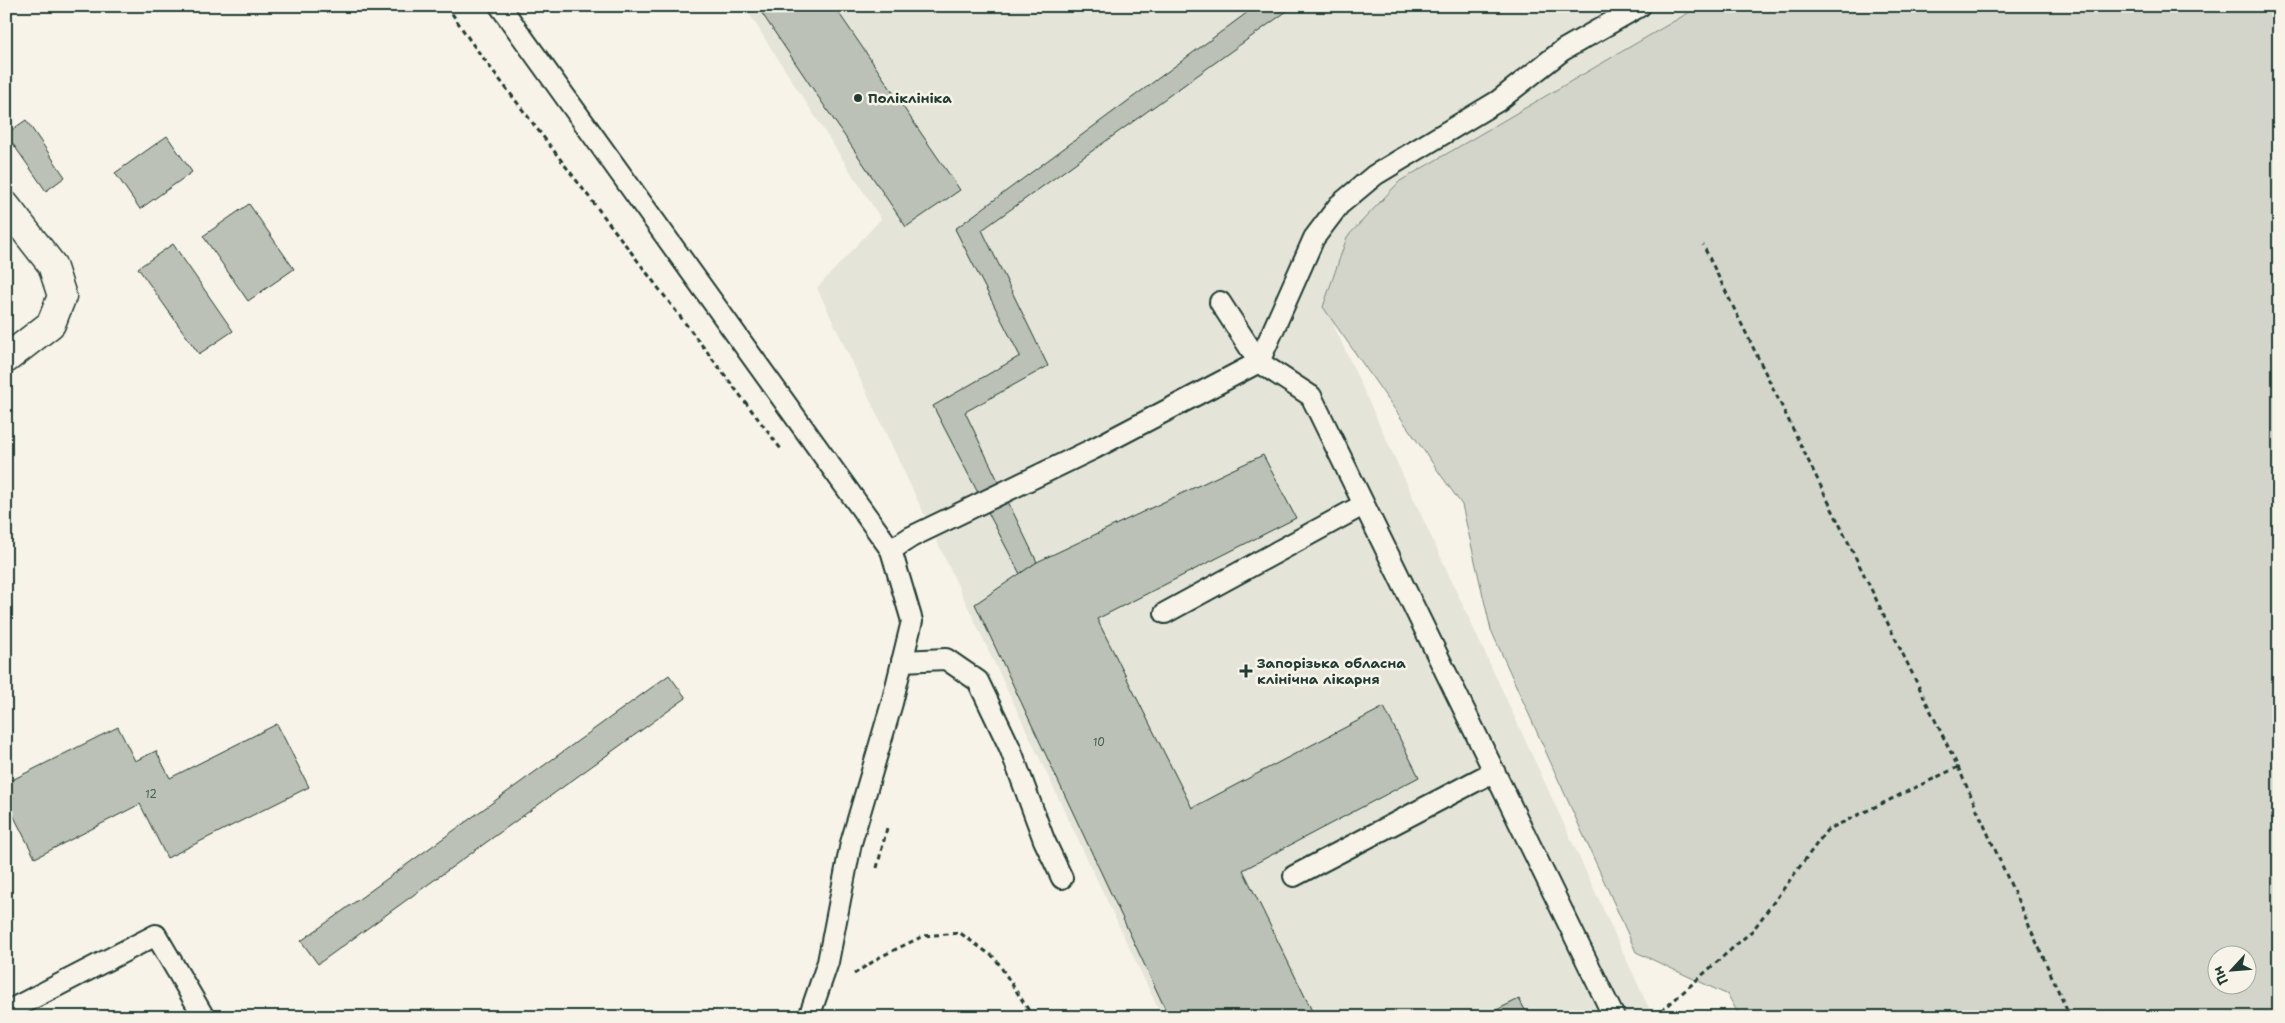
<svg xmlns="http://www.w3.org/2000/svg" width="2285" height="1023" viewBox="0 0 2285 1023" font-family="'Shantell Sans',sans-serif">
	<rect width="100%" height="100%" fill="#f7f3e8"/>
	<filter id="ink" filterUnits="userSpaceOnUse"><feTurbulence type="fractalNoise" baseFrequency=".02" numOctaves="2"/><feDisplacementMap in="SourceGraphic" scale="10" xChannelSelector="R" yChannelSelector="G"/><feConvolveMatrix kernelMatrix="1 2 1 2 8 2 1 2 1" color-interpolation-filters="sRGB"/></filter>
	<g filter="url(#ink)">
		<path fill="#e5e4d9" d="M744 6H1730L1334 326 1653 1017H1162L817 288 881 219Z"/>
		<path fill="#d3d5ca" stroke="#79897f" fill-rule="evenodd" d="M1700 6H2279V1017H1740L1728 995 1636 952 1491 630 1462 505 1323 307 1347 237 1400 181ZM2218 956H2248V986H2218Z"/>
		<g fill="#bbc1b6" stroke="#1f3d34">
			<path d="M757 6H834L960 190 906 227Z"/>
			<path d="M1256 6H1294L982 230 1048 366 965 412 1037 562 1020 574 933 406 1020 356 955 229Z"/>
			<path d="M26 120 65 177 46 191 6 134Z"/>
			<path d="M167 136 192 172 140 209 115 173Z"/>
			<path d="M249 204 294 269 248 301 203 236Z"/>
			<path d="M173 244 233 331 199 354 138 268Z"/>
			<path d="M1263 455 1296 518 1097 619 1192 808 1384 707 1419 777 1243 870 1315 1017H1169L975 604 1037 562Z"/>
			<path d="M669 675 686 698 318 964 301 941Z"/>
			<path d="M277 724 309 787 167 858 140 804 35 858 6 801V783L118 727 135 761 156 751 170 778Z"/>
			<path d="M1519 999 1529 1017H1482Z"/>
		</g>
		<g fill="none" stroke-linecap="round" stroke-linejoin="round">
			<defs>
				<g id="service">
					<path d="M500 6 891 550"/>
					<path d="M1220 302 1259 362"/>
					<path d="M1259 362 1314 238 1339 205 1375 175 1498 101 1563 50 1640 6"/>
					<path d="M1165 613 1363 505"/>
					<path d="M902 661 946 659 978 681 1010 748 1044 840 1062 878"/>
					<path d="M1294 876 1493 772"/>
					<path d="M6 1012 156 935 204 1017"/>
					<path d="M809 1017 828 962 851 843 892 703 912 621 891 550 911 537 1093 449 1259 362 1311 396 1614 1017"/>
				</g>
				<path id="minor" d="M6 206 52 265 62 296 51 324 6 359"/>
			</defs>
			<use href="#service" stroke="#1f3d34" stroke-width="24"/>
			<use href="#minor" stroke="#1f3d34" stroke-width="31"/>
			<g stroke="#1f3d34" stroke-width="3" stroke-dasharray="5 4" stroke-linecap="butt">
				<path d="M447 6 471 42 781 449"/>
				<path d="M1958 767 2070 1017"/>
				<path d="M877 868 887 828"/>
				<path d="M854 974 880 957 923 936 960 933 995 958 1033 1017"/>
				<path d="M1655 1017 1753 930 1827 830 1958 767 1703 245"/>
			</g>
			<use href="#service" stroke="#f7f3e8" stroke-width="20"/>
			<use href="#minor" stroke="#f7f3e8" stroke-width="28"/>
		</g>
	</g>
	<g fill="#1f3d34" stroke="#f7f3e8" stroke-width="2">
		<circle cx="858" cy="98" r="5"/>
		<path d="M1243.5 663.5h5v5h5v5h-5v5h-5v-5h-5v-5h5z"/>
	</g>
	<g text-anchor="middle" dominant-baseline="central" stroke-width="5" stroke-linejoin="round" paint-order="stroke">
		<g font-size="11" fill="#465e54">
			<text x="1099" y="742">10</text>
			<text x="151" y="794">12</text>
		</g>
		<g font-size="14" font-weight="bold" fill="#1f3d34" stroke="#f7f3e8" text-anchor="start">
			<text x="868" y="98">Поліклініка</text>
			<text x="1257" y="663">Запорізька обласна<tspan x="1257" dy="16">клінічна лікарня</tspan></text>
		</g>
	</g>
	<rect width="2285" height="1023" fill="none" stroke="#f7f3e8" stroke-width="25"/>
	<rect x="12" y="12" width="2260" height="998" fill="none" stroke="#1f3d34" stroke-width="2" filter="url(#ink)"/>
	<g transform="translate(2232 970) rotate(244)"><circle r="24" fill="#f7f3e8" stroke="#a1aaa0"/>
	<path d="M0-4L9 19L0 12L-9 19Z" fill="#1f3d34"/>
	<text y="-8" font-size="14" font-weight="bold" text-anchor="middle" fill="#1f3d34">Пн</text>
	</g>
</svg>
